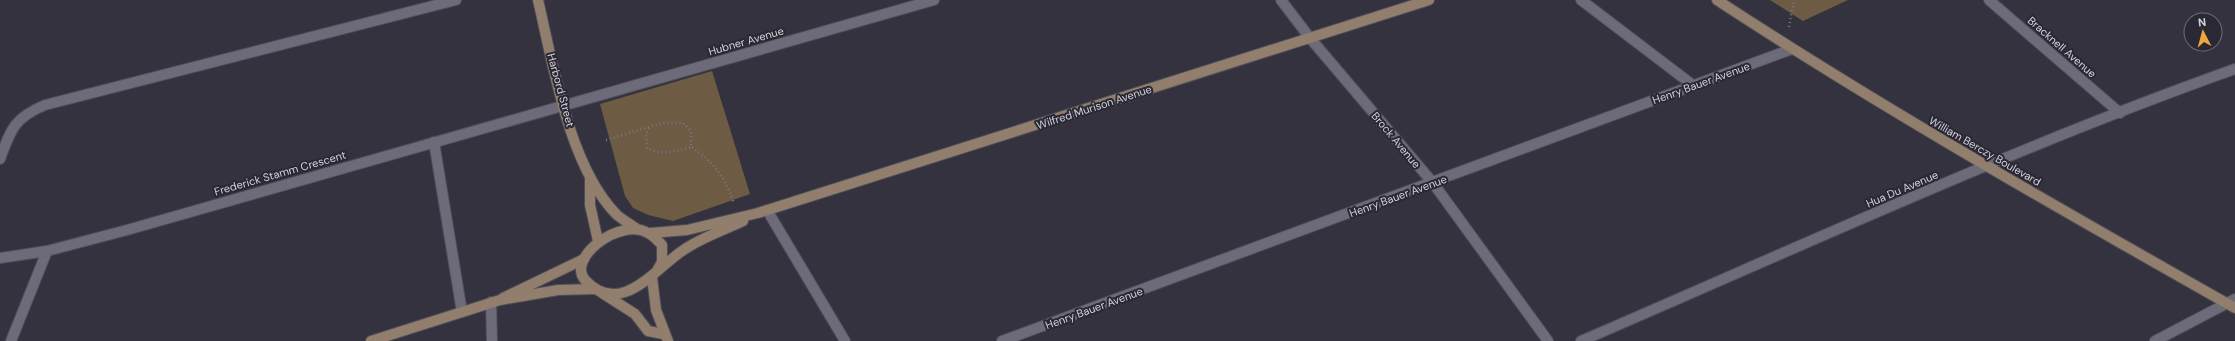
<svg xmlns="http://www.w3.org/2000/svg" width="2235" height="341" viewBox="0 0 2235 341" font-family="'DM Sans',sans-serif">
	<rect width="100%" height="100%" fill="#34323e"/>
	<g fill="#6d5b44">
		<path d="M1770 0H1848L1803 21Z"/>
		<path d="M712 71 750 194 673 221 648 215 633 208 625 196 600 104Z"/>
	</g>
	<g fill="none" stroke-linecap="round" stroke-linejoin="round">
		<defs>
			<g id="lane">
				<path d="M1581 0 1694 86"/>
				<path d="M434 142 462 312"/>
				<path d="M767 210 845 341"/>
				<path d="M491 302 492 341"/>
				<path d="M11 341 47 251"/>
			</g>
			<g id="street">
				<path d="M1281 0 1310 38 1433 183 1548 341"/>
				<path d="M1989 0 2120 113"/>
				<path d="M0 159C11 129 14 118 45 105L456 0"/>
				<path d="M0 258 47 251 127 230 934 0"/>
				<path d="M1002 341 1792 49"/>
				<path d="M1581 341C1797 248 2013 148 2235 69"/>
				<path d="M2155 341 2235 299"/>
			</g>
			<g id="secondary">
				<path d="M538 0C553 64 569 167 617 215 623 220 630 224 637 229"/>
				<path d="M1717 0C1885 110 2060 209 2235 308"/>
				<path d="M590 178V205L598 241"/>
				<path d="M650 233 687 230 758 213 1429 0"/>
				<path d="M657 271 662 262V245C658 241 653 235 648 233 620 217 566 258 585 280 621 319 656 267 685 249 703 237 724 230 743 221"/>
				<path d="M652 277 656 310 668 341"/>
				<path d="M602 293 635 314 648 331 663 334"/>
				<path d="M503 298 584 259"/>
				<path d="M371 341 500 300 558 290 595 289"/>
			</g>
		</defs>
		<use href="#lane" stroke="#4f4e58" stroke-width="12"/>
		<use href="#street" stroke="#4f4e58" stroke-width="12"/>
		<use href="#secondary" stroke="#4f4e58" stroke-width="12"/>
		<g stroke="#7a7883" stroke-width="2.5" stroke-dasharray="1 3" stroke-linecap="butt">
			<path d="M1789 27 1794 0"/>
			<path d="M649 128 646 134 647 148C662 156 676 151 691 147"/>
			<path d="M606 140 662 123H683L691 131V147C714 162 726 178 734 204"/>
		</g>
		<use href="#lane" stroke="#6d6b79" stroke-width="10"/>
		<use href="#street" stroke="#6d6b79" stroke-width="10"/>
		<use href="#secondary" stroke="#927e6c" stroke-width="10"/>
	</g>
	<g text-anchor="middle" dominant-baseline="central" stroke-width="4" stroke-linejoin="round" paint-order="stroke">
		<g font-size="11" fill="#d3d2da" stroke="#2a2834">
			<text transform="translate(746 41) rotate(-16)">Hubner Avenue</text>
			<text transform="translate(2062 47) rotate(41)">Bracknell Avenue</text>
			<text transform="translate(1701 83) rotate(-20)">Henry Bauer Avenue</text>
			<text transform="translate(561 90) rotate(75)">Harbord Street</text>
			<text transform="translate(1094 107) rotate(-18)">Wilfred Murison Avenue</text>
			<text transform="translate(1396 140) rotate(50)">Brock Avenue</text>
			<text transform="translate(1985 151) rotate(30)">William Berczy Boulevard</text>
			<text transform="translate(280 173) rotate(-16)">Frederick Stamm Crescent</text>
			<text transform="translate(1902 189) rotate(-23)">Hua Du Avenue</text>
			<text transform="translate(1398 196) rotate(-20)">Henry Bauer Avenue</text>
			<text transform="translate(1094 308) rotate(-20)">Henry Bauer Avenue</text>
		</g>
	</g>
	<g transform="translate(2203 32) rotate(354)"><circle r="19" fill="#2a2834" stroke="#6e6c76"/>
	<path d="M0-3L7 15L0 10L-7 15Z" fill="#eea73d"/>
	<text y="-6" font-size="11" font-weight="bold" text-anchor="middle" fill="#d3d2da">N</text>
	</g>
</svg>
